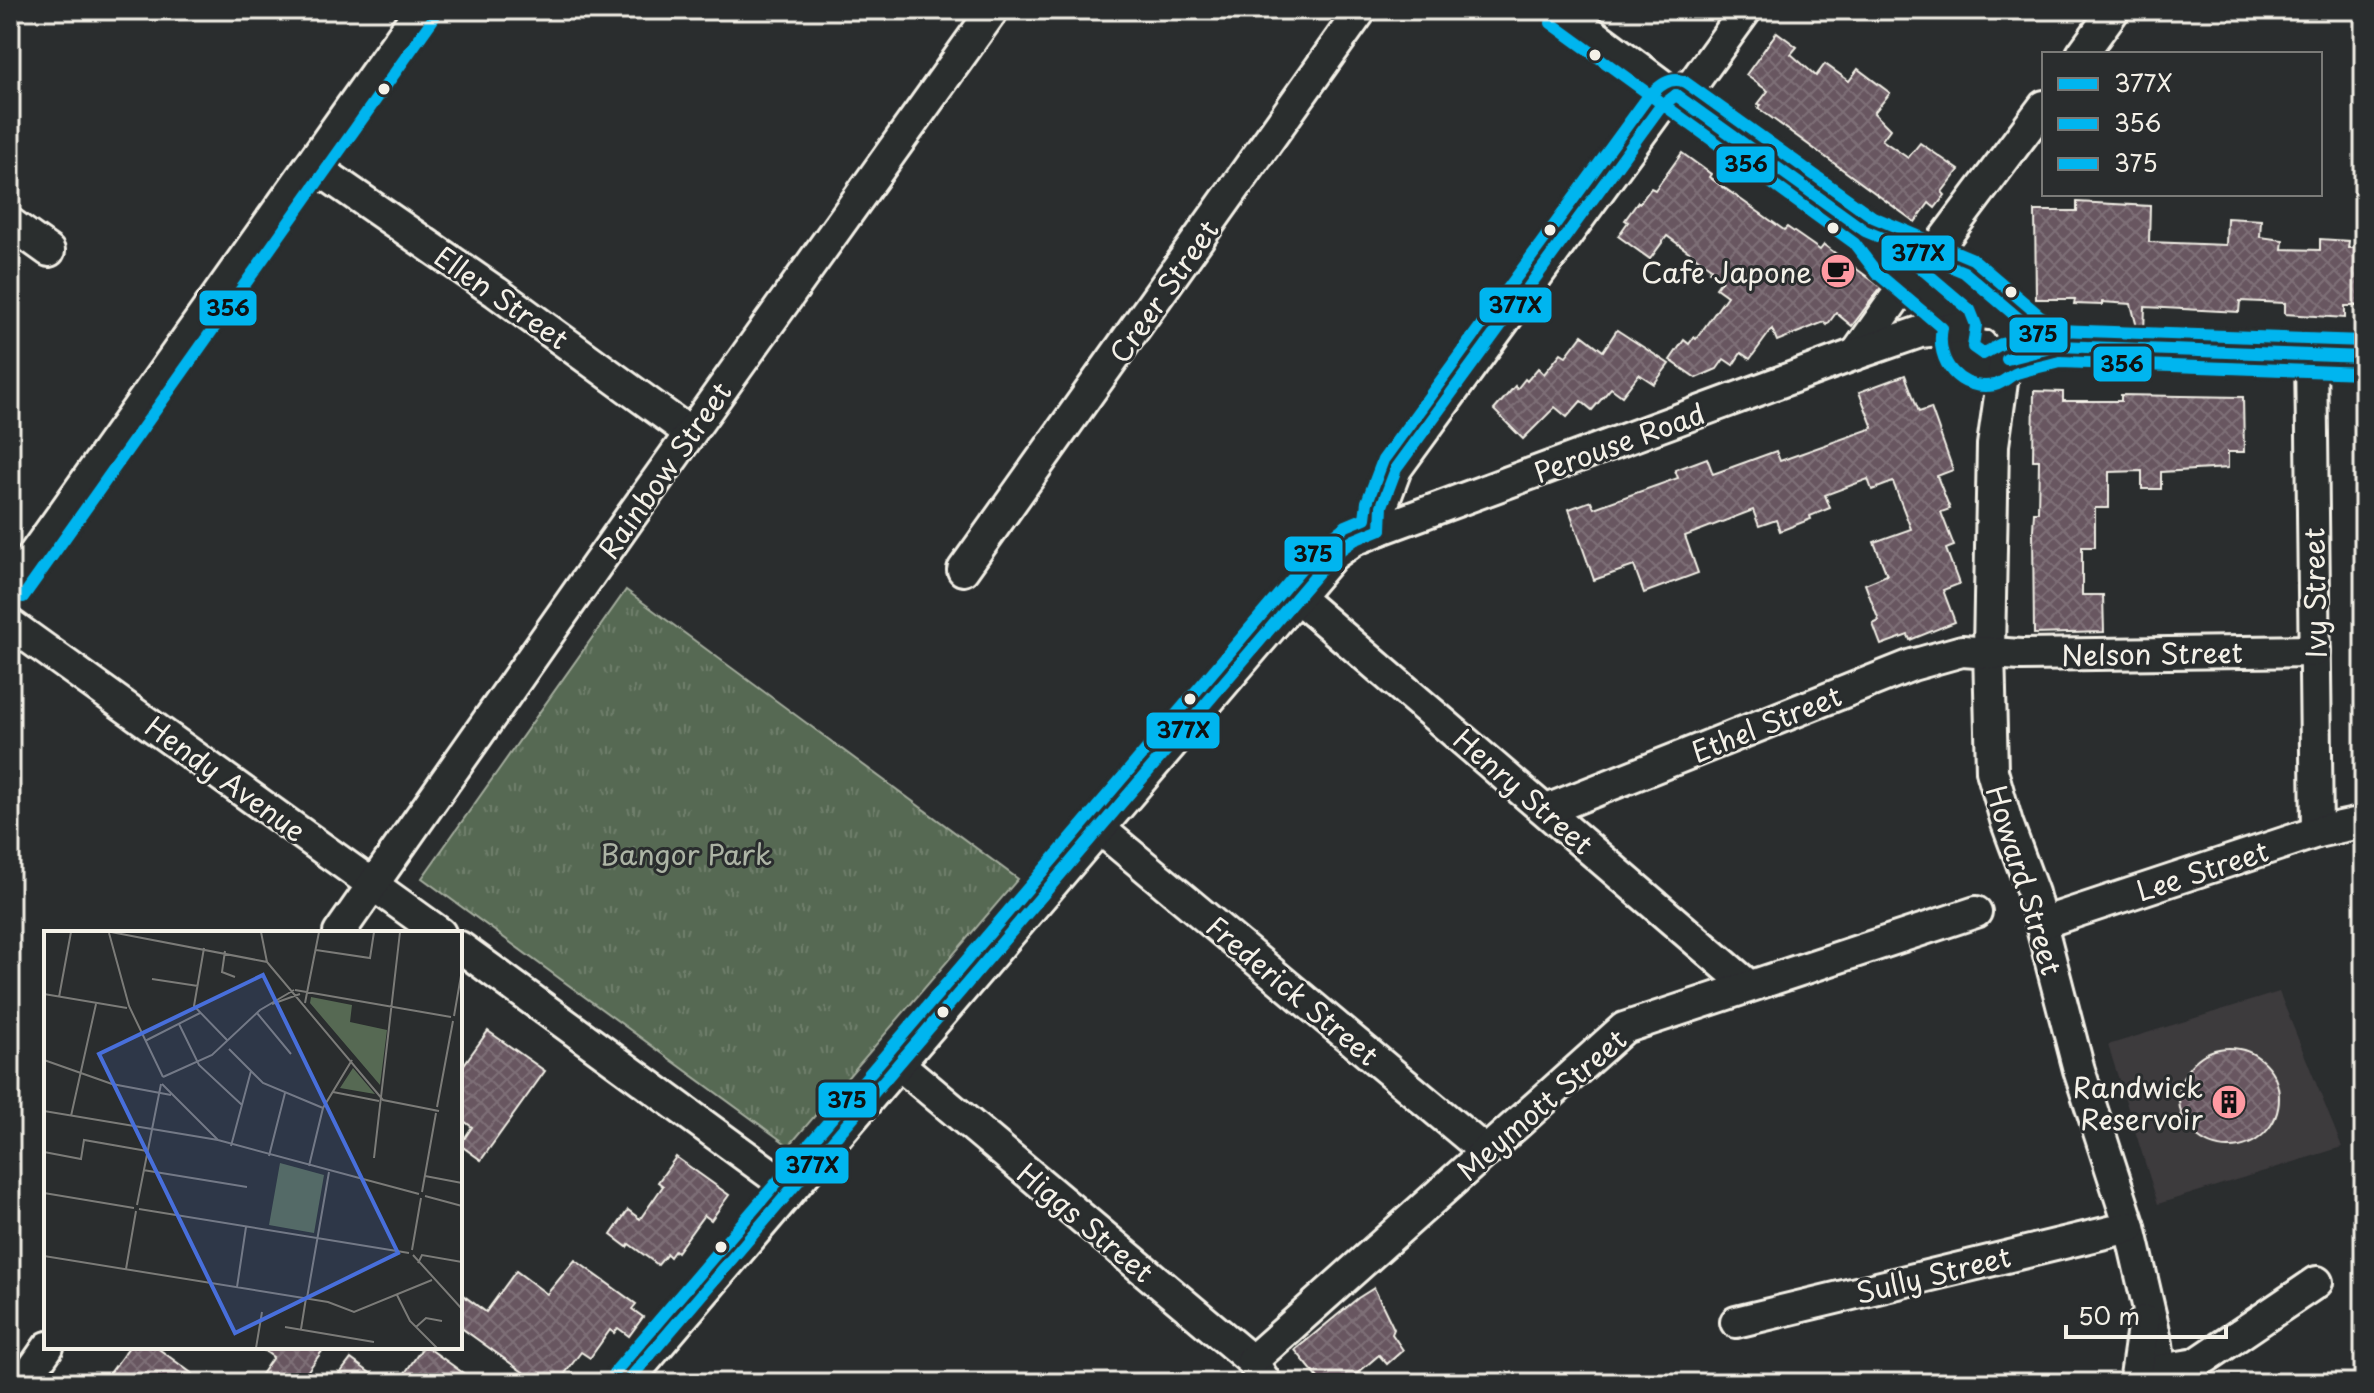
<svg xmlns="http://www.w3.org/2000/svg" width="2374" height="1393" viewBox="0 0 2374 1393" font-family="'Playpen Sans',sans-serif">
	<defs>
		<pattern id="grass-tufts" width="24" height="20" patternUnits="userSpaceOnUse" patternTransform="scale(2)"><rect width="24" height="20" fill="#566953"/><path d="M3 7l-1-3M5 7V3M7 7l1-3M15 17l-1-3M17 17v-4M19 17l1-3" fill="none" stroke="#6f7f6c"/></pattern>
		<pattern id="building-cross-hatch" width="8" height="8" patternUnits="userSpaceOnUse" patternTransform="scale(2)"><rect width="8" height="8" fill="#685760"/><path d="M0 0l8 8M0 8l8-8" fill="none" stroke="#7e7077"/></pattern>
	</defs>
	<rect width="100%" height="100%" fill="#2a2d2e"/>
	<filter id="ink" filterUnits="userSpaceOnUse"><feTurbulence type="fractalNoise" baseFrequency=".0125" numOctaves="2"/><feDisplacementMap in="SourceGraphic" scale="16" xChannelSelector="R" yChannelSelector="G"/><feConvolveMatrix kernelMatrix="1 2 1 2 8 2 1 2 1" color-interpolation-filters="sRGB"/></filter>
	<g filter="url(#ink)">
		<path fill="#3d3a3d" d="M2279 992 2342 1147 2158 1204 2108 1045Z"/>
		<path fill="url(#grass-tufts)" stroke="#a5ad9e" stroke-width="2" d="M626 590 1018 879 789 1146 422 878Z"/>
		<g fill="url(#building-cross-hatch)" stroke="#f4f1e8" stroke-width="2">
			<path d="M1777 32 1797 47 1791 54 1816 76 1825 64 1849 81 1858 69 1890 93 1874 113 1890 129 1882 140 1908 158 1920 143 1959 170 1942 192 1945 195 1935 208 1929 203 1915 222 1758 108 1761 105 1758 104 1768 91 1746 75Z"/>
			<path d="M1682 153 1711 174 1709 177 1784 230 1787 227 1820 250 1824 245 1881 287 1852 326 1836 313 1827 325 1824 322 1777 341 1772 329 1750 359 1741 353 1733 365 1724 359 1717 369 1696 378 1670 360 1684 340 1689 344 1694 337 1696 339 1727 296 1716 288 1722 280 1709 271 1711 268 1667 236 1650 259 1618 236 1628 222 1625 220 1638 202 1640 203 1651 188 1655 190Z"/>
			<path d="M2077 202 2150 206 2149 242 2226 245 2227 218 2261 220 2260 237 2283 240 2282 249 2320 250V239L2349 241 2348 248H2364V306H2345V318L2285 314V303L2240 301 2239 312 2145 307 2144 331H2138L2131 304 2102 302V305L2074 304 2075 299H2036L2035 211H2077Z"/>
			<path d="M1617 330 1669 364 1654 384 1639 374 1622 396 1611 388 1592 410 1581 401 1567 417 1555 407 1523 439 1494 410 1515 386 1517 389 1525 379 1527 381 1538 368 1544 374 1561 353 1566 356 1582 335 1603 351Z"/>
			<path d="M1905 375 1919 412 1931 408 1953 470 1937 476 1950 509 1941 512 1954 546 1946 549 1959 584 1943 590 1955 622 1910 640 1908 635 1881 645 1873 624 1879 621 1865 584 1887 575 1874 542 1911 529 1893 482 1872 490 1868 479 1825 495 1830 508 1810 516 1811 519 1780 531 1776 520 1759 526 1753 510 1685 536 1698 573 1644 593 1634 566 1594 580 1569 509 1591 501 1594 508 1678 478 1675 470 1707 458 1713 474 1776 451 1780 461 1873 428 1859 392Z"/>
			<path d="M2034 391 2063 392V401H2121V395L2243 397 2244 452H2228V468L2161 472V489H2142V471L2109 472V508H2095V547H2082V595H2103L2104 632 2034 634 2033 530 2034 512H2038L2039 460H2033Z"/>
			<path d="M488 1031 545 1071 481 1160 460 1145 472 1127 460 1118V1070Z"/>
			<circle cx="2229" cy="1098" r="50"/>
			<path d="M676 1157 729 1195 711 1220 704 1215 677 1252 675 1250 670 1257 667 1254 658 1265 629 1244 627 1247 611 1235 628 1210 640 1219 663 1186 658 1182Z"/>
			<path d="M575 1260 636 1304 632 1309 643 1317 629 1336 618 1328 614 1333 610 1330 590 1358 581 1352 558 1383H522L527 1375 460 1327V1293L486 1312 516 1271 547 1294Z"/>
			<path d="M1374 1288 1394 1329 1392 1334 1403 1350 1387 1364 1379 1355 1346 1383H1322L1295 1350 1358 1298Z"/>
			<path d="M129 1347H156L205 1383H103Z"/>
			<path d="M259 1347H325L299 1383H255L273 1357Z"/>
			<path d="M423 1347H427L477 1383H398Z"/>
			<path d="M351 1359 384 1383H348L338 1376Z"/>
		</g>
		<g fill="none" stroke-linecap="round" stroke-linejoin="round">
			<defs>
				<g id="minor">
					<path d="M1561 10 1705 117 1865 231 1917 254 1977 306 1989 314"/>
					<path d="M2082 54 2114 10"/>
					<path d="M312 165 496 292 690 433"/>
					<path d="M10 223 49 251"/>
					<path d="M1866 232 1889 262 1951 314 1960 326"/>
					<circle cx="1984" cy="342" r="29"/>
					<path d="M1856 354 1906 283 1935 251 2044 106"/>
					<path d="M2311 354 2317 832"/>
					<path d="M2007 359 2058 346 2364 357"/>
					<path d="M2005 361 1993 445 1989 650 1992 771 2007 823 2033 893 2079 1070 2130 1227 2157 1344 2162 1383"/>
					<path d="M1381 529 1382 506 1396 469 1660 107 1694 82 1746 10"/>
					<path d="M963 570 1361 10"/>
					<path d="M10 588 420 10"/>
					<path d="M1298 598 1749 986"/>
					<path d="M10 624 440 933"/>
					<path d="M1547 810 1912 665 1962 651 2021 655 2315 651"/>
					<path d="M1099 828 1486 1152"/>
					<path d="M2042 923 2317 832 2364 822"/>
					<path d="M339 933 629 519 993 10"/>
					<path d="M460 947 791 1189"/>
					<path d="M900 1065 1252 1361 1266 1383"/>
					<path d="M1736 1322 2130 1227"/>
					<path d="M1252 1361 1624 1028 1976 912"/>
					<path d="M2161 1370 2196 1364 2317 1282"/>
					<path d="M23 1383 48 1347"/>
					<path d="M626 1383 1333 555 1354 540 1381 529 1856 354 1920 332 1959 328"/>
					<path d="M2135 1383 2144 1321"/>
				</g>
			</defs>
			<use href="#minor" stroke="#f4f1e8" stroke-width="36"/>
			<use href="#minor" stroke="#2a2d2e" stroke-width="30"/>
			<defs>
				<g id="bus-1">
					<path d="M1676 95 1865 231 1964 272 2031 329 2058 346"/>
					<path d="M2007 359 2058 346 2364 357"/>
					<path d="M1381 529 1382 506 1396 469 1660 107 1676 95"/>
					<path d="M626 1383 1333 555 1354 540 1381 529"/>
				</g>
				<g id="bus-2">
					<path d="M1551 23 1854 243 1877 273 1942 328C1935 362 1960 392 1995 385 2003 383 2009 376 2017 373 2031 368 2046 366 2060 362L2363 373"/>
					<path d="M23 597 433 19"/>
				</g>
				<g id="bus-3">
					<path d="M1896 247 1970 310 1976 325 1973 347 1983 354 2001 344 2057 330 2364 341"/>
					<path d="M614 1373 1321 545 1346 526 1365 518 1367 502 1383 460 1647 98C1658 87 1670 75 1685 82L1873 217 1973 259 2040 316 2067 332"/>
				</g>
			</defs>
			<use href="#bus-1" stroke="#2a2d2e" stroke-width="18"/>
			<use href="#bus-2" stroke="#2a2d2e" stroke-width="18"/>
			<use href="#bus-3" stroke="#2a2d2e" stroke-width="18"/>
			<use href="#bus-1" stroke="#00b5ef" stroke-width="12"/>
			<use href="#bus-2" stroke="#00b5ef" stroke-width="12"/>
			<use href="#bus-3" stroke="#00b5ef" stroke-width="12"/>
		</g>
	</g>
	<defs>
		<symbol id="cafe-disc" viewBox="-11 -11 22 22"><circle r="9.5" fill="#ff9aa2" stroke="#2a2d2e"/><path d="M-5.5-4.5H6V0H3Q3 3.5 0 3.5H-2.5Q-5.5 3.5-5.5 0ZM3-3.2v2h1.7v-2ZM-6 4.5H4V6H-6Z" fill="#111"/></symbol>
		<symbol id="building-disc" viewBox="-11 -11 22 22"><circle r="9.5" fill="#ff9aa2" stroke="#2a2d2e"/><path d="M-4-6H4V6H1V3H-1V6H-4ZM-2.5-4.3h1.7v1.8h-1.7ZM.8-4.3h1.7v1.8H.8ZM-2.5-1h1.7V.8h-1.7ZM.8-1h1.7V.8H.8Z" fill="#111"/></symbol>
	</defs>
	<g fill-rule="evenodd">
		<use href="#cafe-disc" x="1818" y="251" width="40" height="40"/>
		<use href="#building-disc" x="2209" y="1082" width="40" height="40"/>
	</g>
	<g fill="#f4f1e8" stroke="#2a2d2e" stroke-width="3">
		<circle cx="1595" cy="55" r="7"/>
		<circle cx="384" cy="89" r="7"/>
		<circle cx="1833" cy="228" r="7"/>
		<circle cx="1550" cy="230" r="7"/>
		<circle cx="2011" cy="292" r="7"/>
		<circle cx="1190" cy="699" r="7"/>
		<circle cx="943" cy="1012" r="7"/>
		<circle cx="721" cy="1247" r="7"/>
	</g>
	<g text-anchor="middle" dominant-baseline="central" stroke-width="6" stroke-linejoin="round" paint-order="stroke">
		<g font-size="28" fill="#f4f1e8" stroke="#2a2d2e" text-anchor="end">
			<text x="1812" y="271">Cafe Japone</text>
			<text x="2203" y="1086">Randwick<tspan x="2203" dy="32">Reservoir</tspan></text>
		</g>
		<g font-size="28" fill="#f4f1e8" stroke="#2a2d2e">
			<text transform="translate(1163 291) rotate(-55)">Creer Street</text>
			<text transform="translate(502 297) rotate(35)">Ellen Street</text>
			<text transform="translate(1619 442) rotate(-20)">Perouse Road</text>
			<text transform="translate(664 470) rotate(-55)">Rainbow Street</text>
			<text transform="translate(2314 593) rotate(-91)">Ivy Street</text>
			<text transform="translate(2152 653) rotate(-1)">Nelson Street</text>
			<text transform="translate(1766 723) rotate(-22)">Ethel Street</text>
			<text transform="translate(226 778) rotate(36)">Hendy Avenue</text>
			<text transform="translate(1524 791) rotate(41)">Henry Street</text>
			<text transform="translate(2202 870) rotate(-18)">Lee Street</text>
			<text transform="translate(2025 880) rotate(73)">Howard Street</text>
			<text transform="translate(1293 990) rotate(40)">Frederick Street</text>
			<text transform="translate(1541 1104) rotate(-41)">Meymott Street</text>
			<text transform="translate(1086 1222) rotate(40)">Higgs Street</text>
			<text transform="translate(1933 1274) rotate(-14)">Sully Street</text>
		</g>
		<g font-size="28" fill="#adb4a5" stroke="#2a2d2e">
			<text x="686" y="853">Bangor Park</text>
		</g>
	</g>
	<g transform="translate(44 931)">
		<rect width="418" height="418" fill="#2a2d2e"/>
		<path d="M267 66 308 74 306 91 343 99 336 154 266 72ZM309 137 331 163 296 157ZM236 232 280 244 270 302 225 294Z" fill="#566953"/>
		<path fill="none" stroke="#7b7b78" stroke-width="2" d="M67 1 223 31 339 169 395 180 389 179M217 1 223 31M65 2 85 75 119 146M160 17 150 75 183 109M272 19 326 27 330 1M181 20 178 41 191 46M108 48 154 55M251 59 407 86M0 63 83 77M15 66 27 1M261 72 275 1M228 73 256 63M213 82 247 123M410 85 418 39M135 93 155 134 198 174M101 110 156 82M185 118 219 152 279 177M0 129 68 153 127 164M119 146 168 124 216 79 250 59M118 153 174 209M289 161 335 170M393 176 409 90M0 180 174 209 375 263M27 185 52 73M187 215 207 140M0 221 37 228 40 209 103 220M225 225 241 162M330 227 356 1M265 235 279 177 308 129M99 239 203 256M381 245 418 252M378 261 392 182M0 262 90 277M381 265 418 275M93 274 117 153M95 278 365 322M368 319 377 267M369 324 418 378M0 325 284 371 310 381 388 349M374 332 378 324 418 331M82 338 92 280M193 356 202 296M353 364 366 390 393 417M263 367 285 241M241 396 330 411M372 396 382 387 398 390M257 398 262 367M212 417 218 381"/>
		<path fill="#486fdb" fill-opacity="0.15" stroke="#486fdb" stroke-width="4" d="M219 44 354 322 191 402 55 123Z"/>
		<rect width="418" height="418" fill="none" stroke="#f4f1e8" stroke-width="4"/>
	</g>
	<g stroke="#2a2d2e" stroke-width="3">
		<rect x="1715" y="145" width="61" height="39" rx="8" fill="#00b5ef"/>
		<rect x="1880" y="234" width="76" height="38" rx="8" fill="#00b5ef"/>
		<rect x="1478" y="286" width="75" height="38" rx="8" fill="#00b5ef"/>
		<rect x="198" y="289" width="60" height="38" rx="8" fill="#00b5ef"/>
		<rect x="2008" y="316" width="61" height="38" rx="8" fill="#00b5ef"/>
		<rect x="2092" y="345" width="61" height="38" rx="8" fill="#00b5ef"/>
		<rect x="1283" y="535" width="61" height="38" rx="8" fill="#00b5ef"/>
		<rect x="1145" y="711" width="76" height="39" rx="8" fill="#00b5ef"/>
		<rect x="817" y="1081" width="61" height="38" rx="8" fill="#00b5ef"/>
		<rect x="774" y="1146" width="76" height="39" rx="8" fill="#00b5ef"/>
	</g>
	<g font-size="22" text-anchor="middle" font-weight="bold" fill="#111">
		<text x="1746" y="172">356</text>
		<text x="1918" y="261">377X</text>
		<text x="1515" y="313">377X</text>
		<text x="228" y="316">356</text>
		<text x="2038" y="342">375</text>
		<text x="2122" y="372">356</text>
		<text x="1313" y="562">375</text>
		<text x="1183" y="738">377X</text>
		<text x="847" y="1108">375</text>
		<text x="812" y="1173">377X</text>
	</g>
	<rect width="2374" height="1393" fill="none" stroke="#2a2d2e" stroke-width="40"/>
	<rect x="20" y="20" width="2334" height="1353" fill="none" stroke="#f4f1e8" stroke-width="3" filter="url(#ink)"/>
	<rect x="2042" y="52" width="280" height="144" fill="#2a2d2e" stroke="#7b7b78" stroke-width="2"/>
	<rect x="2058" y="78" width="40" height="12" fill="#00b5ef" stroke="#7b7b78" stroke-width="2"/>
	<text x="2114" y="92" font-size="24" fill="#f4f1e8">377X</text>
	<rect x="2058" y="118" width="40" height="12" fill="#00b5ef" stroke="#7b7b78" stroke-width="2"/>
	<text x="2114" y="132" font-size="24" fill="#f4f1e8">356</text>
	<rect x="2058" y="158" width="40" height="12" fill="#00b5ef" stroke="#7b7b78" stroke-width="2"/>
	<text x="2114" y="172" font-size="24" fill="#f4f1e8">375</text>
	<path d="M2066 1325v12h160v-12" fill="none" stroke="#f4f1e8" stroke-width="4"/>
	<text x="2078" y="1325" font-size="24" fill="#f4f1e8" stroke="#2a2d2e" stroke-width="6" paint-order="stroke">50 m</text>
</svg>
